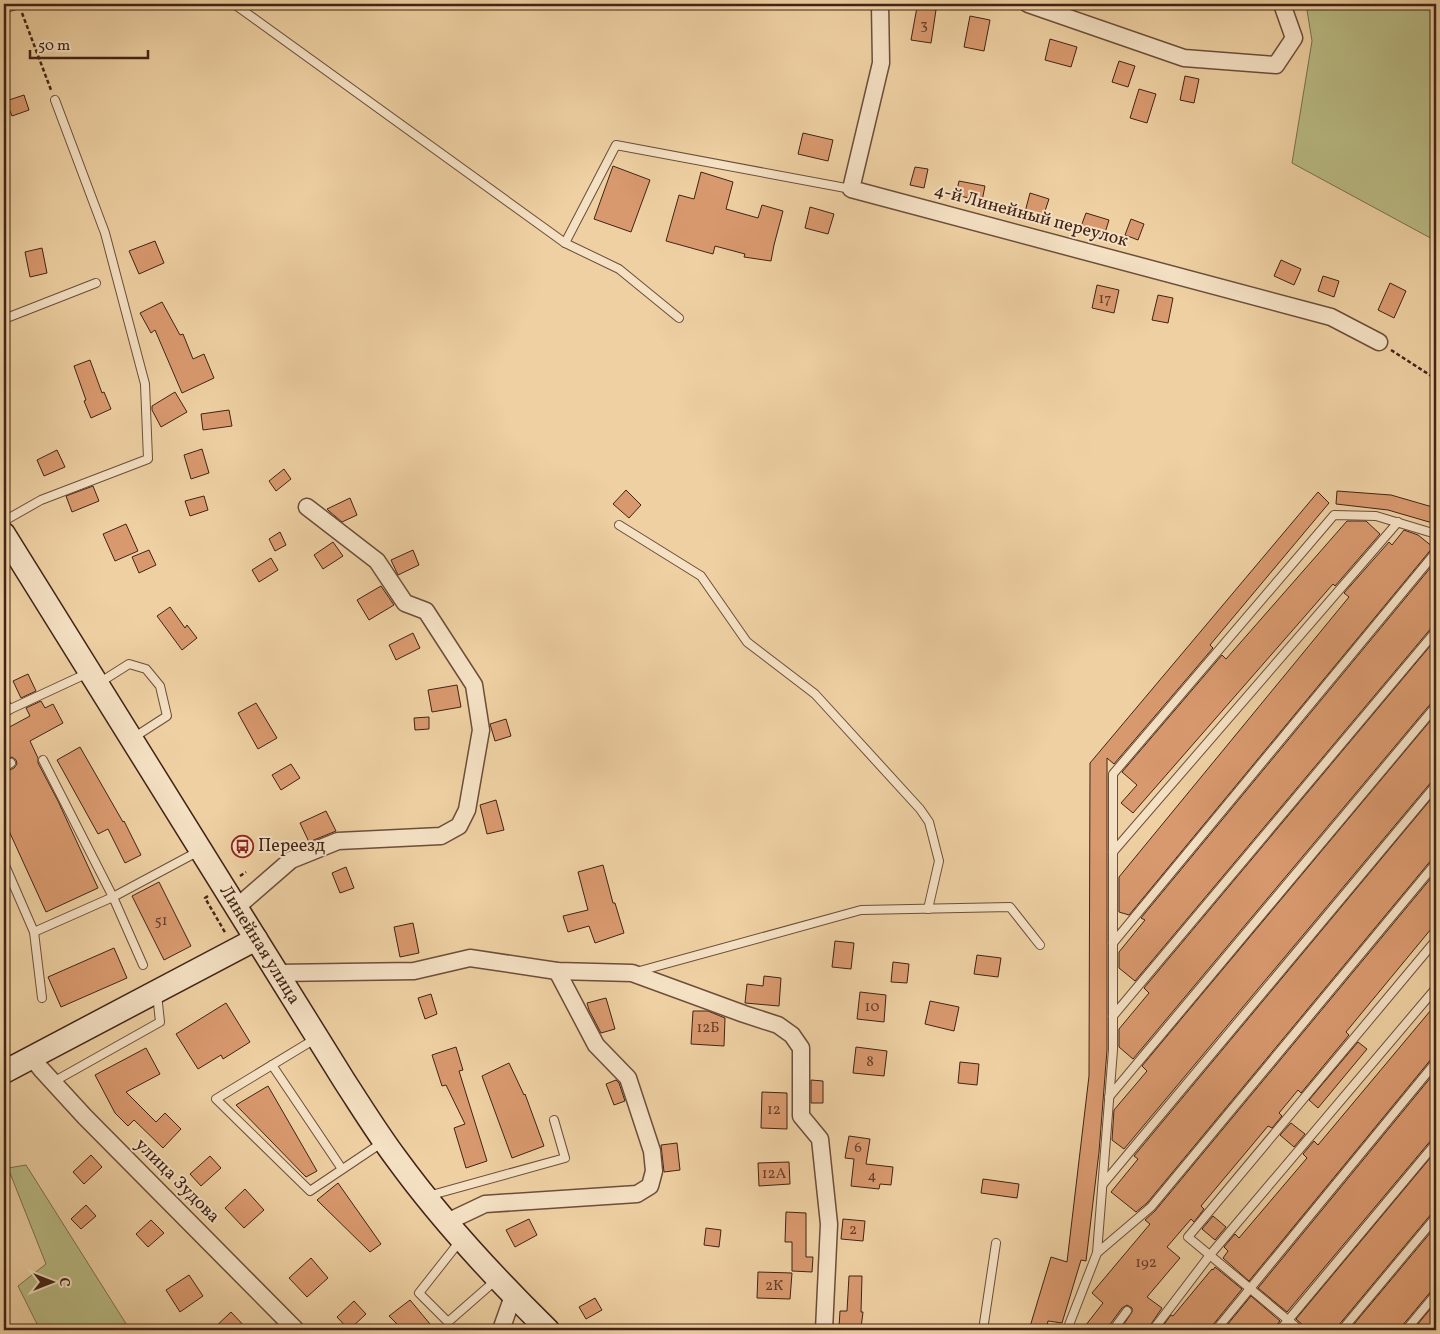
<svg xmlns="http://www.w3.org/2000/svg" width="1440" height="1334" viewBox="0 0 1440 1334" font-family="Vollkorn,serif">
	<rect width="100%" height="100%" fill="#eed0a2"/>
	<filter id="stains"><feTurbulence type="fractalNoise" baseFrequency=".004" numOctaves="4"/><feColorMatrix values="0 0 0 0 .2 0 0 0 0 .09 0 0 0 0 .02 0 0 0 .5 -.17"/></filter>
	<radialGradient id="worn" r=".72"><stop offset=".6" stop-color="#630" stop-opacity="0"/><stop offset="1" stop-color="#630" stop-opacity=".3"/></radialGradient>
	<g fill="#b9bb84" stroke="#7d6f4e">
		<path d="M1306 4H1436V241L1292 163 1312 41Z"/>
		<path d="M26 1165 130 1330H40L18 1286 46 1264 8 1168Z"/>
	</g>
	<g fill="#d9996e" stroke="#412317">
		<path d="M917 7 936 10 931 43 911 40Z"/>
		<path d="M970 16 990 20 984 51 964 47Z"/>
		<path d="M1050 39 1077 47 1071 67 1045 60Z"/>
		<path d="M1119 61 1135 66 1128 87 1112 82Z"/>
		<path d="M1185 76 1199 79 1194 103 1180 100Z"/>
		<path d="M1139 89 1156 94 1147 123 1130 118Z"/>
		<path d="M24 95 29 110 12 116 6 101Z"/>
		<path d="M803 133 833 140 828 161 798 154Z"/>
		<path d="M613 166 650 180 631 232 594 219Z"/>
		<path d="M915 167 928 169 924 188 910 185Z"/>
		<path d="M701 172 733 182 726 209 758 218 762 205 783 211 774 245 771 261 744 257 745 254 715 246 713 254 666 241 679 195 694 199Z"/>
		<path d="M959 181 985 186 982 201 956 195Z"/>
		<path d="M1030 193 1049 199 1043 217 1025 212Z"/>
		<path d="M810 207 834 214 828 234 805 228Z"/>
		<path d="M1086 213 1109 220 1104 236 1080 229Z"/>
		<path d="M1131 219 1144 224 1138 240 1125 235Z"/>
		<path d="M155 241 164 263 139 274 129 251Z"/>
		<path d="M42 248 47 273 30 277 25 252Z"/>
		<path d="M1281 260 1301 269 1294 285 1274 276Z"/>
		<path d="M1323 276 1339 281 1334 297 1318 291Z"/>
		<path d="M1390 283 1406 291 1394 318 1378 310Z"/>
		<path d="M1097 285 1119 290 1114 313 1092 308Z"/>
		<path d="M1158 295 1173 298 1168 323 1152 320Z"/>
		<path d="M162 302 180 335 183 334 193 359 204 354 214 378 182 393 155 330 151 333 140 313Z"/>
		<path d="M90 360 102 393 104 392 111 409 91 418 84 401 86 400 74 366Z"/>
		<path d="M175 392 187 412 161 427 152 410V406Z"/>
		<path d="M229 410 232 426 203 430 201 414Z"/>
		<path d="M202 449 209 473 191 479 184 455Z"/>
		<path d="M57 450 65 467 44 476 37 460Z"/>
		<path d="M284 469 291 479 276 491 269 481Z"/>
		<path d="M93 486 99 501 72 512 66 496Z"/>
		<path d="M626 490 641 505 629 518 613 504Z"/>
		<path d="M1337 491 1391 495 1436 508V524L1388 510 1336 504Z"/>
		<path d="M1318 492 1329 503 1210 645 1213 648 1114 764 1107 758V1050L1099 1152 1086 1261 1081 1260 1062 1323 1048 1321 1046 1330H1029L1051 1257 1067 1262 1089 1076 1090 763Z"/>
		<path d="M204 496 208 510 190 516 185 501Z"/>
		<path d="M350 498 357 515 342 522 329 511 327 509Z"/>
		<path d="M1347 521H1366L1380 534 1335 586 1333 584 1133 813 1121 803 1137 785 1122 772 1222 655 1226 659Z"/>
		<path d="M126 524 138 551 115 561 103 534Z"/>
		<path d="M1404 530 1418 535 1433 547 1129 915 1119 912V877L1349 597 1344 593 1389 542 1392 545Z"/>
		<path d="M280 532 286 545 275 551 269 539Z"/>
		<path d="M333 542 343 556 323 569 314 555Z"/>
		<path d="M149 550 156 565 139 573 132 557Z"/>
		<path d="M413 550 419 565 398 575 391 560Z"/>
		<path d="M271 558 278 570 259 582 252 570Z"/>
		<path d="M1436 561V625L1432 627 1135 981 1119 968V952L1145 920 1141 918Z"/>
		<path d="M381 586 394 605 369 620 357 600Z"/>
		<path d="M170 607 185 628 187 625 197 638 182 650 157 616Z"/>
		<path d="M413 633 420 648 396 660 389 645Z"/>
		<path d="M1436 639V700L1432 702 1133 1059 1119 1047V1029L1149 993 1144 988Z"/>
		<path d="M28 674 36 691 21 698 13 681Z"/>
		<path d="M457 685 461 707 432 712 428 690Z"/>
		<path d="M41 701 45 708 53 704 63 723 30 741 38 758V763L58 801 98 888 46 912 4 820V773L14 768 17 764 16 760 12 757 4 761V730L30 716 26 708Z"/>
		<path d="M256 703 277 738 258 749 238 713Z"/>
		<path d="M1436 714V779L1432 781 1124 1149 1112 1140 1114 1110 1147 1071 1142 1066Z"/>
		<path d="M429 717V729L415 730 414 718Z"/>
		<path d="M506 719 511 736 495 741 490 724Z"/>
		<path d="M80 747 123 822 124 821 141 855 125 863 108 829 98 834 57 760Z"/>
		<path d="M291 764 300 778 281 790 272 775Z"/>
		<path d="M1436 793V857L1432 859 1147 1203 1136 1212 1111 1192 1138 1159 1134 1156Z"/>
		<path d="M496 800 504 830 487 834 480 805Z"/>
		<path d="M326 811 336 831 309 842 300 823Z"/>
		<path d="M603 865 613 903H615L624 933 595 943 589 926 568 932 563 916 588 910 578 872Z"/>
		<path d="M346 867 354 888 340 893 332 873Z"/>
		<path d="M1436 872V923L1346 1032 1349 1035 1301 1093 1298 1090 1279 1113 1282 1116 1272 1128 1268 1126 1201 1206 1204 1209 1194 1222 1191 1219 1167 1247 1180 1258 1147 1297 1162 1308 1149 1327 1147 1330H1120L1132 1312V1308L1127 1305 1122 1308 1108 1327 1107 1330H1082L1103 1303 1092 1293 1150 1224 1145 1220 1155 1211Z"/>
		<path d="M159 882 191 946 164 960 132 896Z"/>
		<path d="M413 923 419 953 400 957 394 927Z"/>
		<path d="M835 941 854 943 851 969 832 967Z"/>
		<path d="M114 948 127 978 61 1007 48 977Z"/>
		<path d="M977 955 1001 958 998 977 974 974Z"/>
		<path d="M893 962 909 964 907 983 891 982Z"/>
		<path d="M764 976 781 978 779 1006 745 1003 747 984 763 986Z"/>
		<path d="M860 992 886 995 884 1022 857 1019Z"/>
		<path d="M431 994 437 1014 425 1019 418 998Z"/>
		<path d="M606 998 615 1029 601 1033 589 1010 587 1003Z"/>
		<path d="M930 1001 959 1007 954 1031 925 1024Z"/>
		<path d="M226 1003 250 1042 223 1059 221 1055 198 1069 176 1034Z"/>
		<path d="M1436 1004V1056L1432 1058 1249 1281 1223 1258 1228 1251 1224 1247 1235 1234 1239 1238 1307 1158 1303 1154 1314 1141 1318 1145Z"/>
		<path d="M693 1011H708L725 1018 724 1046 691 1044Z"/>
		<path d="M1358 1042 1367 1049 1318 1108 1309 1100Z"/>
		<path d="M456 1047 463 1070 459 1071 487 1161 466 1168 454 1128 465 1124 446 1085 442 1086 432 1055Z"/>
		<path d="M856 1047 887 1051 884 1076 853 1073Z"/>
		<path d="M146 1048 160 1074 126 1092 156 1122 165 1113 181 1129 163 1148 134 1120 128 1126 115 1113 95 1075Z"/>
		<path d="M960 1062 979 1064 977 1085 958 1083Z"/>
		<path d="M509 1063 524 1095 525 1094 544 1146 512 1158 482 1076Z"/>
		<path d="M1436 1071V1137L1432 1139 1287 1312 1258 1288Z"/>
		<path d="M616 1080 619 1083 625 1101 614 1105 606 1084Z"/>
		<path d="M811 1080 823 1081V1103H811Z"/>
		<path d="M268 1086 317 1171 306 1177 236 1105Z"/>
		<path d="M762 1092 787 1093V1129L761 1128Z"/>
		<path d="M1291 1123 1305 1134 1294 1147 1280 1135Z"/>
		<path d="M849 1136 870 1139 866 1164 893 1167 891 1185 880 1184 879 1189 851 1186 854 1159 845 1158Z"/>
		<path d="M677 1143 680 1170 664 1172 661 1145Z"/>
		<path d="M1436 1151V1211L1432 1213 1338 1326 1336 1330H1306L1304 1326 1296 1319Z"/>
		<path d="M91 1155 102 1167 84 1184 73 1172Z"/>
		<path d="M210 1156 221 1168 201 1186 190 1174Z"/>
		<path d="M789 1162 790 1184 759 1186 758 1163Z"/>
		<path d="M983 1179 1019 1184 1017 1198 981 1193Z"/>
		<path d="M338 1183 381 1244 370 1252 317 1200Z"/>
		<path d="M245 1189 264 1210 244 1228 225 1208Z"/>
		<path d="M86 1205 96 1216 81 1229 71 1219Z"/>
		<path d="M786 1212 806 1213V1257H813L812 1272 792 1271V1242H785Z"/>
		<path d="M1213 1216 1226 1227 1215 1240 1202 1229Z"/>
		<path d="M529 1219 537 1235 515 1247 506 1230Z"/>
		<path d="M843 1219 865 1221 863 1241 841 1239Z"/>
		<path d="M151 1220 164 1233 148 1247 136 1234Z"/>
		<path d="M1436 1226V1288L1432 1290 1402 1326 1400 1330H1349Z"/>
		<path d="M706 1228 721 1230 719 1247 704 1245Z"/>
		<path d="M311 1258 328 1278 307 1297 289 1278Z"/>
		<path d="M1215 1267 1242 1289 1212 1326 1210 1330H1160L1171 1315 1173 1316 1212 1269 1213 1270Z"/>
		<path d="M758 1272 792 1273 790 1299 757 1298Z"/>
		<path d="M189 1275 203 1296 180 1312 166 1290Z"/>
		<path d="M849 1276H862L861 1312H863L861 1328 839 1327 840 1311H847Z"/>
		<path d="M1251 1296 1280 1321 1276 1326 1274 1330H1223Z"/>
		<path d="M595 1298 602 1310 586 1319 579 1307Z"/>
		<path d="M410 1300 435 1330H403L389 1316Z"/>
		<path d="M354 1301 366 1314 349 1330 337 1317Z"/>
		<path d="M1436 1302V1330H1413Z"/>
		<path d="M231 1312 248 1330H212Z"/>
	</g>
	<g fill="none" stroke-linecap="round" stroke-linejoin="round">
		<defs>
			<g id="lane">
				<path d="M234 4 565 243 619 269 679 318"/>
				<path d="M4 9 18 4"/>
				<path d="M565 243 616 145 851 189"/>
				<path d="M4 319 96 283"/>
				<path d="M4 521 41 500 148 459 145 384 105 233 55 100"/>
				<path d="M619 525 701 576 747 642 815 694 920 809 929 822 939 861 928 909"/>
				<path d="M99 683 129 664 146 669 160 686 167 716 133 738"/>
				<path d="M4 700 9 710"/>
				<path d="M4 712 88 673"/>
				<path d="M43 760 113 897 143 965"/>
				<path d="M4 767 11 763"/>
				<path d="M1113 852 1398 522"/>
				<path d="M4 863 34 932 113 897 199 851"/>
				<path d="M34 932 42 998"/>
				<path d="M1113 943 1436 552"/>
				<path d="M636 972 861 910 1010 907 1040 945"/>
				<path d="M1113 1016 1436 631"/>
				<path d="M315 1039 216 1099 310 1191 383 1142"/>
				<path d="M272 1065 342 1169"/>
				<path d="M53 1082 160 1022 157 994"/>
				<path d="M1109 1097 1436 706"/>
				<path d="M1103 1184 1436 785"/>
				<path d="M428 1196 565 1158 554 1120"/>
				<path d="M460 1241 419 1293 448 1322 496 1280"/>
				<path d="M1097 1253 1151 1207 1436 863"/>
				<path d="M983 1330 996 1243"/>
				<path d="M1067 1330 1097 1253 1113 1050V774L1334 515 1376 516 1436 534"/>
				<path d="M1113 1330 1127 1311"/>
				<path d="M1153 1330 1210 1255 1436 988"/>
				<path d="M1216 1330 1436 1062"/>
				<path d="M1280 1330 1436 1143"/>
				<path d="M1300 1330 1188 1237 1436 940"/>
				<path d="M1342 1330 1436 1217"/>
				<path d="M1406 1330 1436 1294"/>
			</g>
			<g id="street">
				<path d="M880 4 881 63 851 189 1331 317 1379 342"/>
				<path d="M1028 4 1184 58 1276 65 1294 38 1282 4"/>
				<path d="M237 907 291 860 338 841 441 836 459 826 467 810 481 730 474 685 426 611 405 603 377 561 307 507"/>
				<path d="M277 973 414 971 470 958 557 971 632 973 744 1014 778 1025 792 1035 801 1048V1116L820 1139 829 1224 824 1330"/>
				<path d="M32 1058 41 1069 85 1117 296 1330"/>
				<path d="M447 1222 485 1204 637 1194 650 1186 654 1171 652 1151 628 1078 596 1045 557 971"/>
				<path d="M501 1330 513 1296"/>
			</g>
			<g id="secondary">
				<path id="s1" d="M4 534 345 1082C362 1108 378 1134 396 1158 441 1220 494 1277 548 1330"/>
				<path d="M4 1072 256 939"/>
			</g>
		</defs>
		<use href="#lane" stroke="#6c4e3a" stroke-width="10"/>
		<use href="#street" stroke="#6c4e3a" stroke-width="19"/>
		<use href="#secondary" stroke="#412317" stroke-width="25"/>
		<g stroke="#412317" stroke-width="2.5" stroke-dasharray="4 2.5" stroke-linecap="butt">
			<path d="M30 4H49"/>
			<path d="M22 13 51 90"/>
			<path d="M1391 350 1436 379"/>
			<path d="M240 876 246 872"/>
			<path d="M208 896 205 898 226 934"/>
		</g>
		<use href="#lane" stroke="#f4e0c3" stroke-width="8"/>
		<use href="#street" stroke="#f4e0c3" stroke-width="16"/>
		<use href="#secondary" stroke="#f4e0c3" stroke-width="22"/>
	</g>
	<defs>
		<symbol id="bus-ring" viewBox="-11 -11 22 22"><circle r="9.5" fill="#f4e0c3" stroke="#8f2418" stroke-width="1.5"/><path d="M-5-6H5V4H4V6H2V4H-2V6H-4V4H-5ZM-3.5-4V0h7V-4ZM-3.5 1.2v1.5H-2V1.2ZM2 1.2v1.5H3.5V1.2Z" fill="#8f2418"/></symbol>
	</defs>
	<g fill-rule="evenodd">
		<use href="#bus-ring" x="230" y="834" width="25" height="25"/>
	</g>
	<g text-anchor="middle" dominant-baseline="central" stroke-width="4" stroke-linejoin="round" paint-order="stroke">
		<g font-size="15" fill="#67402d">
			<text x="924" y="25">3</text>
			<text x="1105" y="299">17</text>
			<text x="161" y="921">51</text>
			<text x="872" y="1007">10</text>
			<text x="708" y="1028">12Б</text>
			<text x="870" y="1062">8</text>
			<text x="774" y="1110">12</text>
			<text x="858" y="1148">6</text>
			<text x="774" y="1174">12А</text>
			<text x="872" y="1176">4</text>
			<text x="853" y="1230">2</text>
			<text x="1146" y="1263">192</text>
			<text x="774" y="1286">2К</text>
		</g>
		<g font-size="18" fill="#412317" stroke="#f4e0c3">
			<text transform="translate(1031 216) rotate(15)">4-й Линейный переулок</text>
			<text stroke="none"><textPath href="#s1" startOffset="484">Линейная улица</textPath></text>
			<text transform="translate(177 1181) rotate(45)">улица Зудова</text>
		</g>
		<g font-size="18" fill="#412317" stroke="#f4e0c3" text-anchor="start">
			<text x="258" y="846">Переезд</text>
		</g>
	</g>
	<rect width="1440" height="1334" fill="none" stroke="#eed0a2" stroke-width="20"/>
	<rect x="5" y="5" width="1430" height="1324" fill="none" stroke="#412317" stroke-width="2.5"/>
	<rect x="10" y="10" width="1420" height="1314" fill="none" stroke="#412317"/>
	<g transform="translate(52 1282) rotate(90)" stroke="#f4e0c3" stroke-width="4" paint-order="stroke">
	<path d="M0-4L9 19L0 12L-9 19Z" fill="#412317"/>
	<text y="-8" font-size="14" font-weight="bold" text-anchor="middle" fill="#412317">С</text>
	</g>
	<path d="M30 50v8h118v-8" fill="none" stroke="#412317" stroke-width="2.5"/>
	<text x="38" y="50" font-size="15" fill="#412317" stroke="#f4e0c3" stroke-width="4" paint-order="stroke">50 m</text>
	<rect width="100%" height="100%" filter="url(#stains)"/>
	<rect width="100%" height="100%" fill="url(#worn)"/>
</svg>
